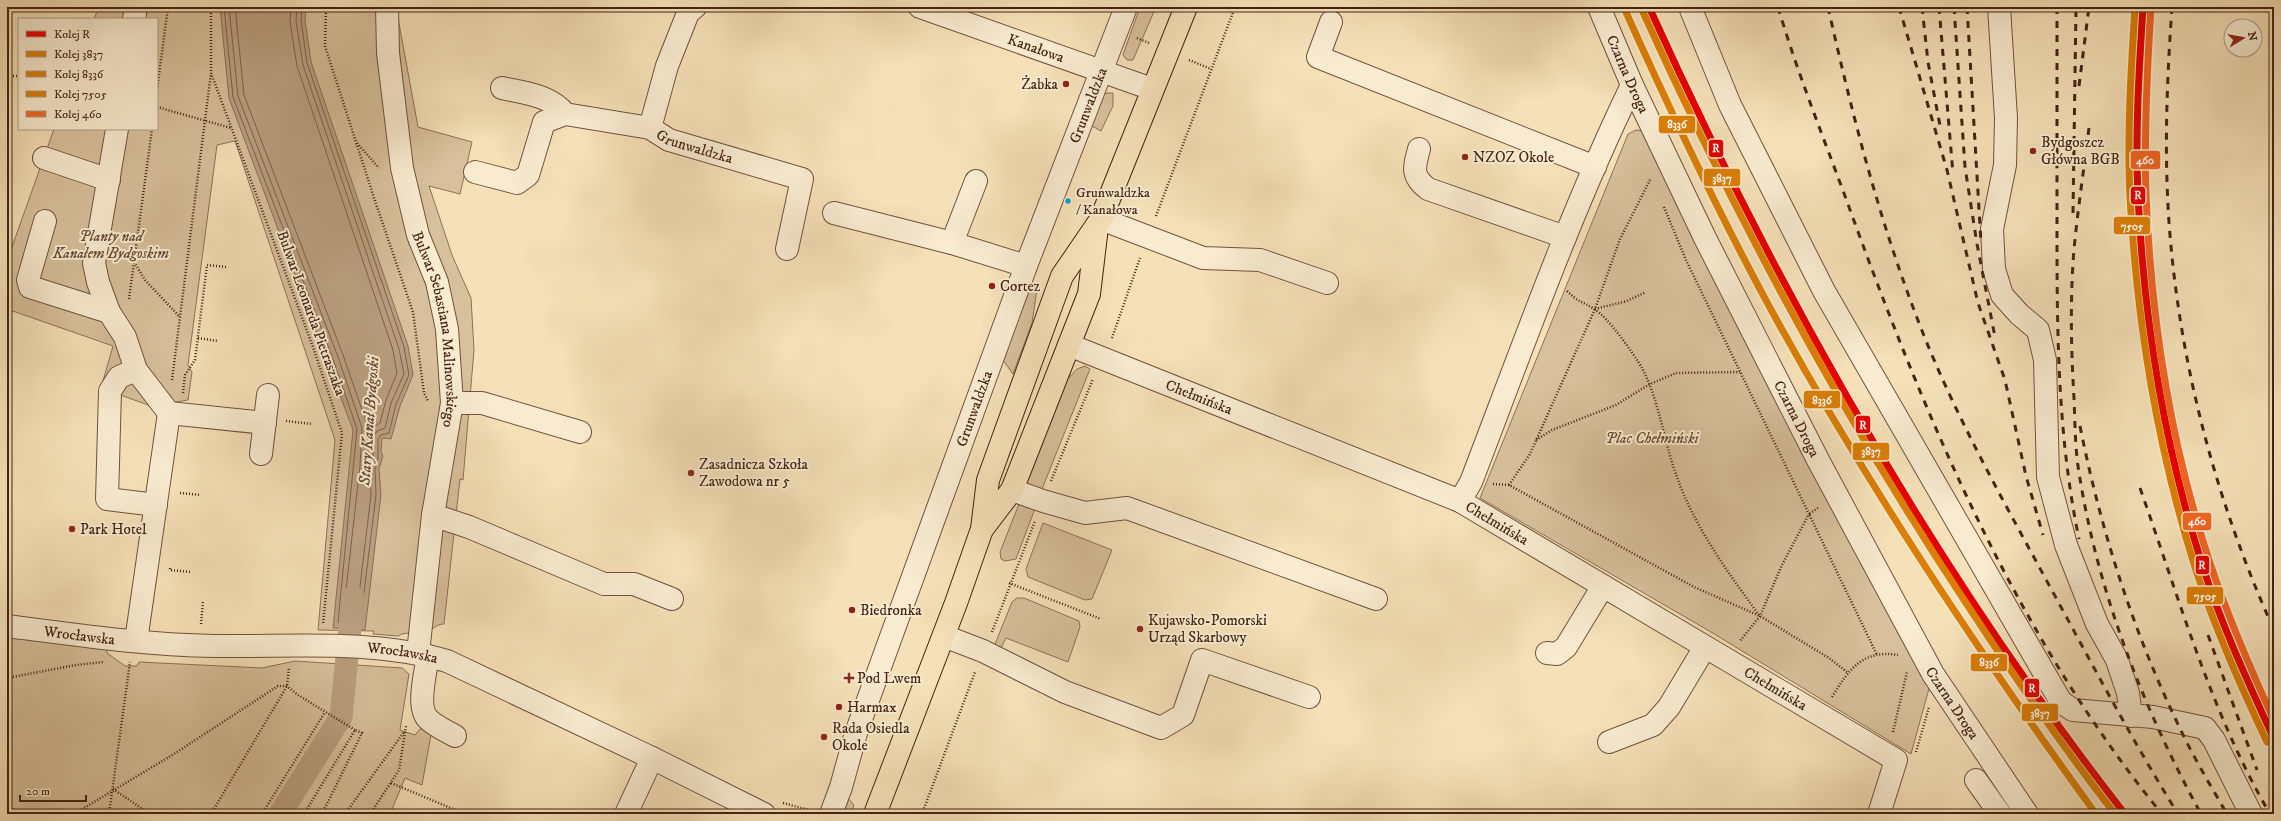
<svg xmlns="http://www.w3.org/2000/svg" width="2281" height="821" viewBox="0 0 2281 821" font-family="'IM FELL DW Pica',serif">
	<rect width="100%" height="100%" fill="#f5e0b7"/>
	<filter id="stains"><feTurbulence type="fractalNoise" baseFrequency=".005" numOctaves="4"/><feColorMatrix values="0 0 0 0 .2 0 0 0 0 .09 0 0 0 0 .02 0 0 0 .5 -.17"/></filter>
	<radialGradient id="worn" r=".72"><stop offset=".6" stop-color="#630" stop-opacity="0"/><stop offset="1" stop-color="#630" stop-opacity=".3"/></radialGradient>
	<g fill="#d7c09b" stroke="#8e7158">
		<path d="M99 7H396L418 127 472 142 460 194 429 186 452 255 471 298 474 350 463 480 460 479 444 624C436 624 433 630 426 632 416 636 408 630 398 636L373 634 374 631 318 630 335 440 235 141 217 145 188 365 192 372 188 400 151 406 101 388 113 346 7 309V261L54 129H157V19H94Z"/>
		<path d="M1140 7H1156L1133 60H1127L1123 55Z"/>
		<path d="M1107 93H1113V106L1101 131 1090 125 1104 94Z"/>
		<path d="M1636 130 1645 131 1933 674 1911 754 1711 632 1480 498 1628 134Z"/>
		<path d="M1032 283 1037 285V289L1032 323 1013 374 1003 360Z"/>
		<path d="M1085 366 1090 369 1040 494 1026 486 1027 481 1067 380 1077 369Z"/>
		<path d="M1019 504 1036 506 1016 559 1005 561 1001 559 1000 552Z"/>
		<path d="M1043 523 1112 550 1092 599 1085 600 1028 577 1026 569Z"/>
		<path d="M1017 598H1024L1079 621 1080 627 1068 662 1006 638 1002 646 993 649 1012 602Z"/>
		<path d="M7 636 107 649V653L125 666H137L139 662 262 668 295 661 402 668 409 674 400 730 415 735 420 729H432L422 785 405 778 390 814H7Z"/>
		<path d="M848 798 854 805 851 814H835Z"/>
	</g>
	<path fill="#b99f80" stroke="#8b6d55" d="M220 7H306L305 20 311 62 408 346 413 375 400 406 391 439 382 438 381 452 383 456 379 469 381 495 365 630 333 628 353 430 229 98Z"/>
	<g fill="none" stroke-linecap="round" stroke-linejoin="round">
		<g stroke="#7f604a" stroke-width="1">
			<path d="M224 7 233 97 333 359 357 429 338 622 340 624 360 625 376 495 375 469 378 458V439L381 435 389 433 396 404 409 375 404 347 307 63 301 20 302 7"/>
			<path d="M229 7 238 96 338 357 362 428 360 466 343 617 356 620 371 495 370 469 373 458V438L377 431 385 428 391 403 404 374 399 349 303 65 296 21 297 7"/>
			<path d="M235 7 244 95 343 355 368 427 371 429 380 423 386 400 397 373 393 350 297 66 290 22 291 7"/>
		</g>
		<path stroke="#b99f80" stroke-width="23" d="M280 814 341 717 353 597"/>
		<defs>
			<g id="minor">
				<path id="s1" d="M387 7 388 53 402 168 418 235 437 282 447 329 452 403 433 515 418 653"/>
				<path id="s2" d="M920 7 1152 89"/>
				<path id="s3" d="M1599 7 1632 85 1705 238 1818 460 1933 674 2027 814"/>
				<path d="M1690 7 1730 105 1824 291 2061 702 2073 710 2153 717 2205 728 2214 740 2251 814"/>
				<path d="M1999 7 2006 118 2005 165 1992 229 1994 269 2002 295 2019 314 2038 330 2045 360 2048 477 2066 545 2097 624 2117 660 2128 693 2131 716"/>
				<path d="M134 19 136 7"/>
				<path d="M1331 22 1318 57 1595 167"/>
				<path d="M502 88C524 93 551 95 565 114"/>
				<path id="s4" d="M565 114 650 128 669 140 802 179 787 249"/>
				<path d="M650 128 667 66 688 13 695 7"/>
				<path d="M117 129 94 263 98 282 109 312 125 337 136 370 169 413 265 423"/>
				<path d="M1419 149C1414 168 1411 176 1428 189L1565 237"/>
				<path d="M44 158 109 180"/>
				<path d="M475 172 517 183 528 175 544 122 565 114"/>
				<path d="M834 213 952 243 1026 266"/>
				<path d="M1101 219 1203 258 1260 260 1327 283"/>
				<path d="M45 221 28 280 30 287 109 312"/>
				<path d="M952 243 976 181"/>
				<path id="s5" d="M1069 345 1460 501 1896 760 1879 814"/>
				<path d="M136 370 119 377 110 391 107 499 156 505"/>
				<path d="M452 403H482L580 432"/>
				<path d="M261 454 268 395"/>
				<path d="M1012 490 1043 501 1085 513 1127 508 1376 599"/>
				<path d="M1460 501 1471 482C1522 349 1570 213 1632 85"/>
				<path d="M433 515 469 527 604 584H634L672 599"/>
				<path id="s6" d="M7 626C76 635 146 645 215 646 292 647 372 639 447 661L652 758 764 814"/>
				<path d="M944 636 983 651 1065 692 1161 728 1183 715 1202 660 1309 697"/>
				<path d="M136 641 169 413"/>
				<path d="M1547 653 1557 654 1566 647 1603 586"/>
				<path d="M428 656C426 671 416 707 428 719 435 726 446 731 455 736"/>
				<path d="M1609 742 1653 725 1669 707 1705 647"/>
				<path d="M1976 780 2000 814"/>
				<path d="M626 814 652 758"/>
				<path id="s7" d="M831 814 841 787 856 733 1026 266 1126 7"/>
			</g>
			<g id="major">
				<path d="M983 528 1012 490 1089 294 1097 227"/>
				<path d="M875 814 956 603 982 529 988 480 1062 276 1101 219 1186 7"/>
			</g>
		</defs>
		<use href="#minor" stroke="#71523d" stroke-width="24"/>
		<use href="#major" stroke="#452214" stroke-width="24"/>
		<g stroke="#452214" stroke-width="2.5" stroke-dasharray="1 2" stroke-linecap="butt">
			<path d="M211 7V73L313 347 342 433 323 624"/>
			<path d="M326 7 325 46 375 201 413 312 424 393 428 401"/>
			<path d="M1137 38 1149 43"/>
			<path d="M1189 60 1211 69"/>
			<path d="M7 76H19"/>
			<path d="M157 90 168 7"/>
			<path d="M157 107 231 128"/>
			<path d="M357 143 379 168"/>
			<path d="M1664 207 1686 260 1809 514 1782 565 1760 616 1740 641"/>
			<path d="M1156 216 1235 7"/>
			<path d="M134 262 145 280 179 316"/>
			<path d="M1567 291C1579 303 1582 301 1594 309 1609 318 1633 353 1642 368 1660 402 1664 444 1678 480 1696 529 1729 574 1759 615"/>
			<path d="M129 299 152 129"/>
			<path d="M1595 309 1627 301 1646 292"/>
			<path d="M198 338 218 341"/>
			<path d="M1112 338 1140 258"/>
			<path d="M172 380 211 73"/>
			<path d="M183 393 185 375 195 360 207 265 227 267"/>
			<path d="M286 421 312 424"/>
			<path d="M1536 440 1552 430 1616 405 1648 385 1676 373 1740 372"/>
			<path d="M1051 481 1093 379"/>
			<path d="M1493 484 1509 485 1694 587 1760 616 1829 658 1847 672"/>
			<path d="M1509 485 1530 454 1595 309 1620 239 1651 178"/>
			<path d="M180 493 201 495"/>
			<path d="M1818 508 1809 514 1877 655"/>
			<path d="M170 568V570L191 572"/>
			<path d="M1009 583 1101 619"/>
			<path d="M201 624 203 601"/>
			<path d="M992 632 1035 521"/>
			<path d="M7 678 76 665 103 662"/>
			<path d="M1832 697C1848 671 1862 649 1898 655"/>
			<path d="M1893 732 1907 672"/>
			<path d="M1916 752 1929 707"/>
			<path d="M391 783 465 814"/>
			<path d="M113 789 150 814"/>
			<path d="M783 803 809 810"/>
			<path d="M74 814 174 754 278 686H287L298 695 355 730"/>
			<path d="M109 814 130 662"/>
			<path d="M211 814 287 686 289 667"/>
			<path d="M262 814 325 712"/>
			<path d="M304 814 355 730 362 733 322 814"/>
			<path d="M345 814 404 732"/>
			<path d="M370 814 399 770 406 726"/>
			<path d="M922 814 975 672"/>
		</g>
		<use href="#minor" stroke="#f8ebd0" stroke-width="22"/>
		<use href="#major" stroke="#f5e0b7" stroke-width="22"/>
		<g stroke="#452214" stroke-width="3" stroke-dasharray="7 7" stroke-linecap="butt">
			<path d="M1778 7C1798 75 1825 141 1849 207 1926 420 2017 637 2162 814"/>
			<path d="M1828 7C1852 114 1879 220 1919 323 1954 414 2003 500 2049 585 2091 662 2132 740 2178 814"/>
			<path d="M1899 7 1947 170 1978 303 2005 380 2026 476 2043 535"/>
			<path d="M1922 7 1928 62 1941 131"/>
			<path d="M1939 7 1953 174"/>
			<path d="M1954 7 1965 167 1977 244 1995 337"/>
			<path d="M1967 7 1981 243"/>
			<path d="M2057 7C2057 83 2057 159 2057 234 2057 337 2058 438 2079 539"/>
			<path d="M2172 7C2167 78 2164 150 2169 222 2179 363 2216 502 2274 630"/>
			<path d="M2079 86 2089 7"/>
			<path d="M2089 128C2084 168 2078 208 2074 249 2070 298 2071 349 2074 398 2075 421 2075 444 2078 466 2096 588 2142 706 2201 814"/>
			<path d="M2073 213 2076 7"/>
			<path d="M2080 426C2100 527 2132 628 2176 720 2191 753 2209 783 2227 814"/>
			<path d="M2271 474 2274 483"/>
			<path d="M2140 488C2179 598 2211 713 2270 814"/>
			<path d="M2208 635 2257 770"/>
		</g>
		<defs>
			<g id="rail-1">
				<path d="M1649 7C1778 292 1932 567 2125 814"/>
				<path d="M2143 7C2139 70 2135 133 2138 196 2144 321 2164 445 2202 564 2221 624 2248 682 2274 739"/>
			</g>
			<path id="rail-2" d="M1642 10C1735 216 1841 414 1966 603 2013 675 2062 746 2115 814"/>
			<path id="rail-3" d="M1625 10C1673 117 1723 223 1780 326 1874 496 1982 657 2096 814"/>
			<path id="rail-4" d="M2135 7C2131 70 2127 134 2130 197 2137 322 2157 447 2195 567 2214 627 2240 685 2267 742"/>
			<path id="rail-5" d="M2151 7C2147 70 2144 132 2146 195 2151 319 2171 446 2210 563 2228 617 2250 668 2274 720"/>
		</defs>
		<use href="#rail-1" stroke="#f8ebd0" stroke-width="10"/>
		<use href="#rail-2" stroke="#f8ebd0" stroke-width="10"/>
		<use href="#rail-3" stroke="#f8ebd0" stroke-width="10"/>
		<use href="#rail-4" stroke="#f8ebd0" stroke-width="10"/>
		<use href="#rail-5" stroke="#f8ebd0" stroke-width="10"/>
		<use href="#rail-1" stroke="#e50000" stroke-width="7"/>
		<use href="#rail-2" stroke="#da7e04" stroke-width="7"/>
		<use href="#rail-3" stroke="#da7e04" stroke-width="7"/>
		<use href="#rail-4" stroke="#da7e04" stroke-width="7"/>
		<use href="#rail-5" stroke="#f26522" stroke-width="7"/>
	</g>
	<g fill="#8f2418" stroke="#f8ebd0" stroke-width="1.5">
		<circle cx="1066" cy="84" r="4"/>
		<circle cx="2033" cy="151" r="4"/>
		<circle cx="1465" cy="157" r="4"/>
		<circle cx="992" cy="286" r="4"/>
		<circle cx="691" cy="473" r="4"/>
		<circle cx="72" cy="529" r="4"/>
		<circle cx="852" cy="610" r="4"/>
		<circle cx="1140" cy="629" r="4"/>
		<path d="M847 672h4v4h4v4h-4v4h-4v-4h-4v-4h4z"/>
		<circle cx="839" cy="707" r="4"/>
		<circle cx="824" cy="737" r="4"/>
	</g>
	<circle fill="#03a2c5" stroke="#f8ebd0" stroke-width="1.5" cx="1068" cy="201" r="3.5"/>
	<g text-anchor="middle" dominant-baseline="central" stroke-width="4" stroke-linejoin="round" paint-order="stroke">
		<g font-size="14" fill="#452214" stroke="#f8ebd0" text-anchor="start">
			<text x="1076" y="193">Grunwaldzka<tspan x="1076" dy="17">/ Kanałowa</tspan></text>
		</g>
		<g font-size="15" fill="#452214" stroke="#f8ebd0">
			<text stroke="none"><textPath href="#s2" startOffset="123">Kanałowa</textPath></text>
			<text stroke="none"><textPath href="#s3" startOffset="73">Czarna Droga</textPath></text>
			<text stroke="none"><textPath href="#s7" startOffset="754">Grunwaldzka</textPath></text>
			<text stroke="none"><textPath href="#s4" startOffset="135">Grunwaldzka</textPath></text>
			<text transform="translate(311 313) rotate(70)">Bulwar Leonarda Pietraszaka</text>
			<text stroke="none"><textPath href="#s1" startOffset="328">Bulwar Sebastiana Malinowskiego</textPath></text>
			<text stroke="none"><textPath href="#s5" startOffset="140">Chełmińska</textPath></text>
			<text stroke="none"><textPath href="#s7" startOffset="430">Grunwaldzka</textPath></text>
			<text stroke="none"><textPath href="#s3" startOffset="457">Czarna Droga</textPath></text>
			<text stroke="none"><textPath href="#s5" startOffset="464">Chełmińska</textPath></text>
			<text stroke="none"><textPath href="#s6" startOffset="73">Wrocławska</textPath></text>
			<text stroke="none"><textPath href="#s6" startOffset="397">Wrocławska</textPath></text>
			<text stroke="none"><textPath href="#s5" startOffset="788">Chełmińska</textPath></text>
			<text stroke="none"><textPath href="#s3" startOffset="781">Czarna Droga</textPath></text>
		</g>
		<g font-size="15" fill="#452214" stroke="#f8ebd0" text-anchor="start">
			<text x="1058" y="84" text-anchor="end">Żabka</text>
			<text x="2041" y="142">Bydgoszcz<tspan x="2041" dy="17">Główna BGB</tspan></text>
			<text x="1473" y="157">NZOZ Okole</text>
			<text x="1000" y="286">Cortez</text>
			<text x="699" y="464">Zasadnicza Szkoła<tspan x="699" dy="17">Zawodowa nr 5</tspan></text>
			<text x="80" y="529">Park Hotel</text>
			<text x="860" y="610">Biedronka</text>
			<text x="1148" y="620">Kujawsko-Pomorski<tspan x="1148" dy="17">Urząd Skarbowy</tspan></text>
			<text x="857" y="678">Pod Lwem</text>
			<text x="847" y="707">Harmax</text>
			<text x="832" y="728">Rada Osiedla<tspan x="832" dy="17">Okole</tspan></text>
		</g>
		<g font-size="15" font-style="italic" fill="#6a4a36" stroke="#f8ebd0">
			<text x="111" y="236">Planty nad<tspan x="111" dy="17">Kanałem Bydgoskim</tspan></text>
			<text x="1652" y="438">Plac Chełmiński</text>
		</g>
		<g font-size="16" font-style="italic" fill="#684834" stroke="#f8ebd0">
			<text transform="translate(369 421) rotate(-86)">Stary Kanał Bydgoski</text>
		</g>
	</g>
	<g stroke="#f8ebd0" stroke-width="1.5">
		<rect x="1658" y="115" width="38" height="19" rx="4" fill="#da7e04"/>
		<rect x="1708" y="139" width="16" height="19" rx="4" fill="#e50000"/>
		<rect x="2130" y="150" width="31" height="20" rx="4" fill="#f26522"/>
		<rect x="1703" y="168" width="38" height="19" rx="4" fill="#da7e04"/>
		<rect x="2130" y="186" width="16" height="19" rx="4" fill="#e50000"/>
		<rect x="2113" y="216" width="38" height="19" rx="4" fill="#da7e04"/>
		<rect x="1803" y="390" width="38" height="19" rx="4" fill="#da7e04"/>
		<rect x="1855" y="415" width="16" height="19" rx="4" fill="#e50000"/>
		<rect x="1852" y="442" width="38" height="19" rx="4" fill="#da7e04"/>
		<rect x="2182" y="512" width="30" height="19" rx="4" fill="#f26522"/>
		<rect x="2195" y="555" width="15" height="20" rx="4" fill="#e50000"/>
		<rect x="2186" y="586" width="38" height="19" rx="4" fill="#da7e04"/>
		<rect x="1970" y="653" width="38" height="19" rx="4" fill="#da7e04"/>
		<rect x="2024" y="678" width="16" height="20" rx="4" fill="#e50000"/>
		<rect x="2021" y="703" width="38" height="19" rx="4" fill="#da7e04"/>
	</g>
	<g font-size="11" text-anchor="middle" font-weight="bold" fill="#fff">
		<text x="1677" y="128">8336</text>
		<text x="1716" y="152">R</text>
		<text x="2145" y="164">460</text>
		<text x="1722" y="182">3837</text>
		<text x="2138" y="199">R</text>
		<text x="2132" y="230">7505</text>
		<text x="1822" y="404">8336</text>
		<text x="1863" y="429">R</text>
		<text x="1871" y="455">3837</text>
		<text x="2197" y="525">460</text>
		<text x="2202" y="569">R</text>
		<text x="2205" y="600">7505</text>
		<text x="1989" y="666">8336</text>
		<text x="2032" y="692">R</text>
		<text x="2040" y="717">3837</text>
	</g>
	<rect width="2281" height="821" fill="none" stroke="#f5e0b7" stroke-width="24"/>
	<rect x="8" y="8" width="2265" height="805" fill="none" stroke="#452214" stroke-width="2"/>
	<rect x="12" y="12" width="2257" height="797" fill="none" stroke="#452214"/>
	<rect x="18" y="18" width="140" height="112" fill="#f8ebd0" stroke="#b09b85"/>
	<rect x="26" y="31" width="20" height="6" fill="#e50000" stroke="#b09b85"/>
	<text x="54" y="38" font-size="12" fill="#452214">Kolej R</text>
	<rect x="26" y="51" width="20" height="6" fill="#da7e04" stroke="#b09b85"/>
	<text x="54" y="58" font-size="12" fill="#452214">Kolej 3837</text>
	<rect x="26" y="71" width="20" height="6" fill="#da7e04" stroke="#b09b85"/>
	<text x="54" y="78" font-size="12" fill="#452214">Kolej 8336</text>
	<rect x="26" y="91" width="20" height="6" fill="#da7e04" stroke="#b09b85"/>
	<text x="54" y="98" font-size="12" fill="#452214">Kolej 7505</text>
	<rect x="26" y="111" width="20" height="6" fill="#f26522" stroke="#b09b85"/>
	<text x="54" y="118" font-size="12" fill="#452214">Kolej 460</text>
	<g transform="translate(2243 38) rotate(79)"><circle r="19" fill="#f8ebd0" stroke="#b09b85"/>
	<path d="M0-3L7 15L0 10L-7 15Z" fill="#8f2418"/>
	<text y="-6" font-size="11" font-weight="bold" text-anchor="middle" fill="#452214">N</text>
	</g>
	<path d="M20 795v6h66v-6" fill="none" stroke="#452214" stroke-width="2"/>
	<text x="26" y="795" font-size="12" fill="#452214" stroke="#f8ebd0" stroke-width="3" paint-order="stroke">20 m</text>
	<rect width="100%" height="100%" filter="url(#stains)"/>
	<rect width="100%" height="100%" fill="url(#worn)"/>
</svg>
